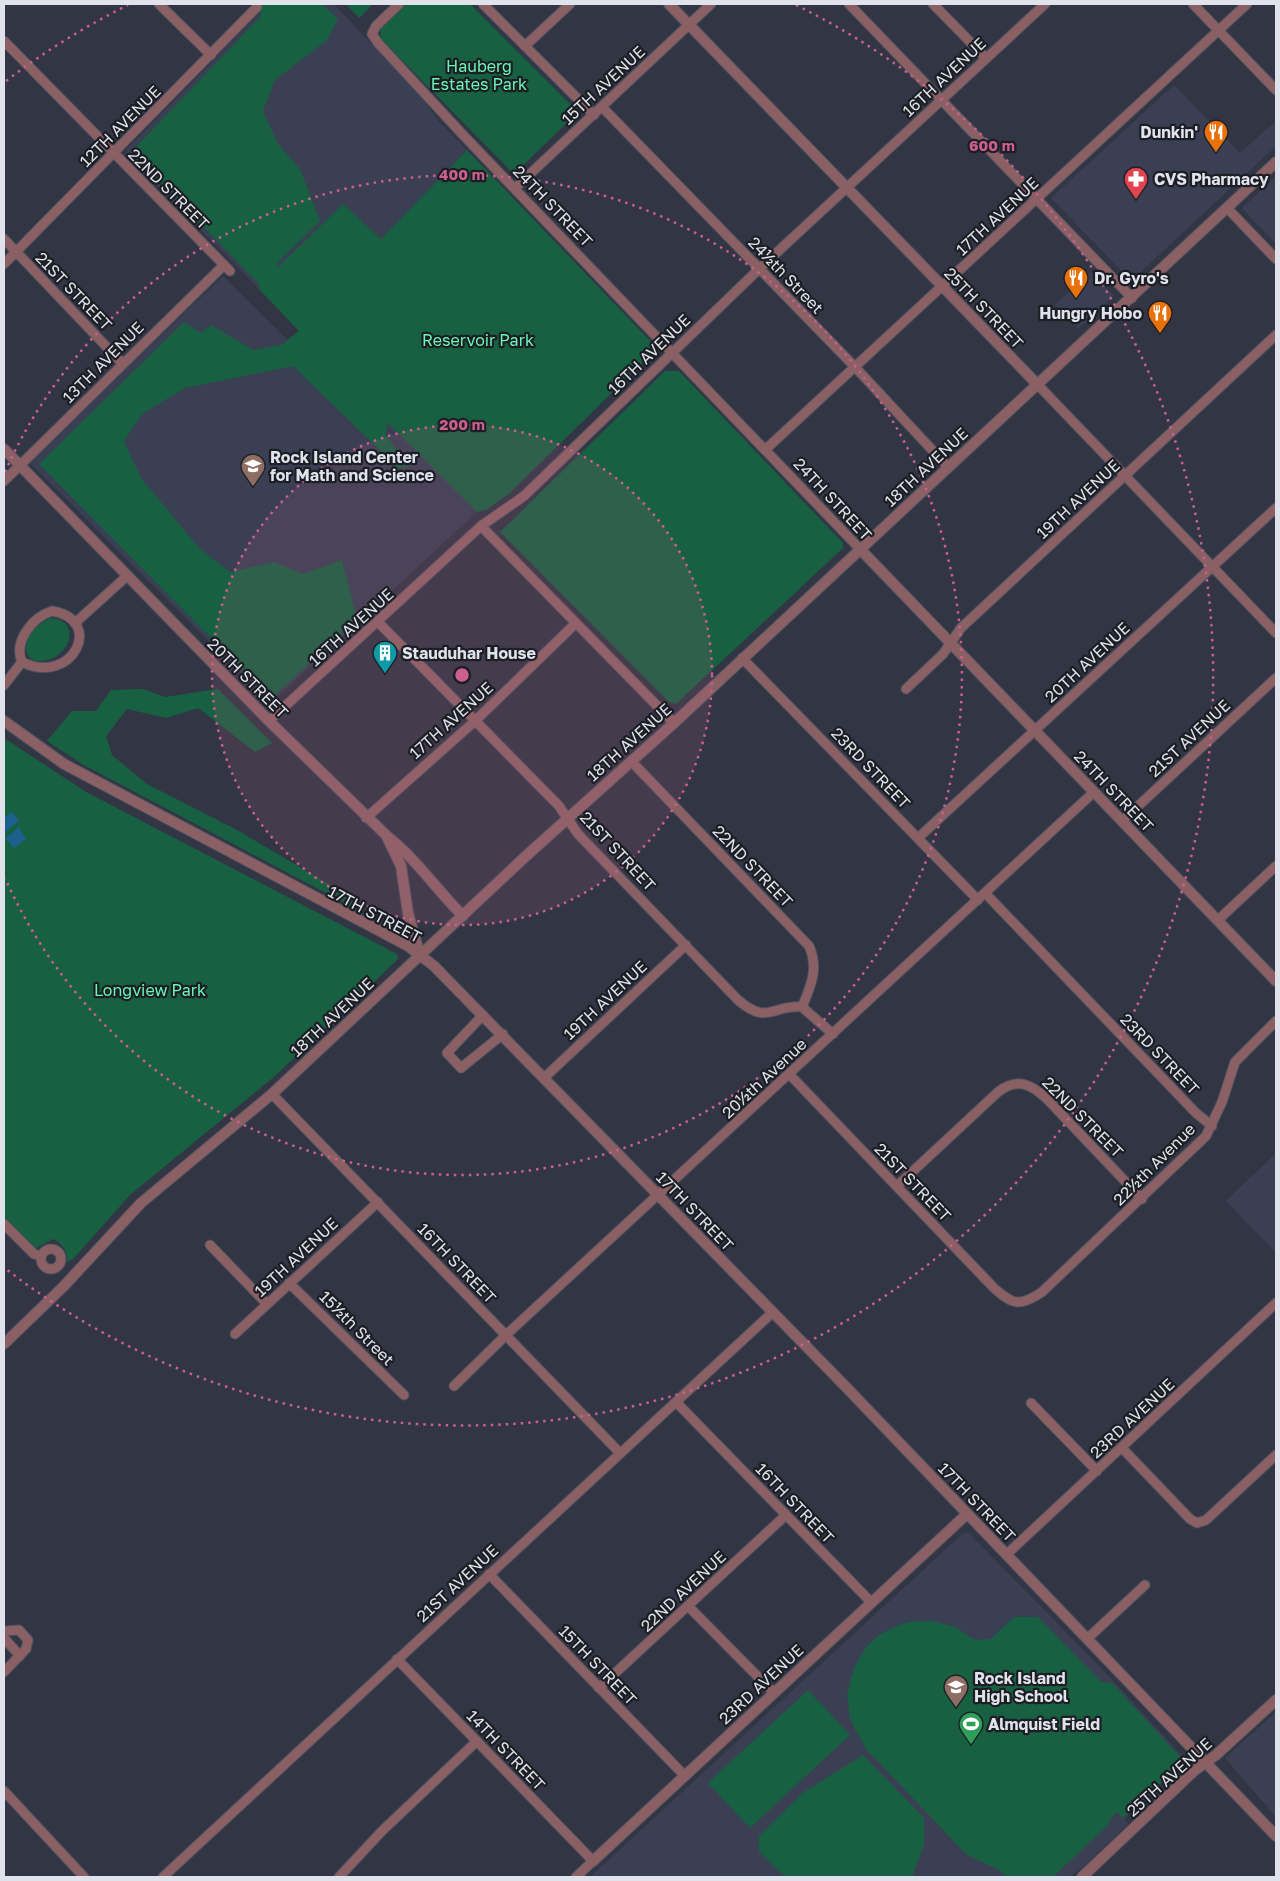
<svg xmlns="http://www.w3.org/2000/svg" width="1280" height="1881" viewBox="0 0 1280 1881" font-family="'Golos Text',sans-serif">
	<rect width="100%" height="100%" fill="#323644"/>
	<g fill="#3a3f53">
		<path d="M256 4H334L424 100 439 122 467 150 381 239 343 204 258 288 126 154 127 149 262 10Z"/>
		<path d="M1174 85 1240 153 1276 121V146L1131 281 1051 198Z"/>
		<path d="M1276 176V242L1275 243 1242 208Z"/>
		<path d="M1091 272 1114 296 1078 329 1055 305Z"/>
		<path d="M223 276 292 344 303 334 477 512 271 703 29 462Z"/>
		<path d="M1276 1153V1253L1226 1201Z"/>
		<path d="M968 1532 1101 1668 1186 1760 1124 1819 1128 1824 1083 1867 1069 1877H590L961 1535Z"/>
		<path d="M1276 1712V1817L1225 1758Z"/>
	</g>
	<g fill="#186042">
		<path d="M258 4H322L338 19 327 40 275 80 263 111 278 144 300 169 320 221 277 263 278 267 343 204 381 239 467 150 657 348 510 493 486 510 477 512 387 422 386 435 410 467 398 468 293 366 185 388 142 414 124 441 141 478 200 549 230 572 274 562 303 574 342 560 357 619 271 699 39 464 184 322 201 333 211 325 253 350 281 345 299 331 258 288 260 286 255 280 131 152 261 16Z"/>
		<path d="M346 4H373L359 18Z"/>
		<path d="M406 4H470L578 112 514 174 381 39 380 29Z"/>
		<path d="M665 371H679L843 543V548L676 704 669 702 500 532Z"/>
		<path d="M50 618C84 620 69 661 40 661 23 661 24 643 31 632 36 626 43 622 50 618Z"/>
		<path d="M143 689 165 697 218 689 272 743 255 752 198 708 166 718 127 709 106 736 112 755 147 784 237 830 355 900 362 912 82 764 47 741 72 711H96L111 690Z"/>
		<path d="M4 738 86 792 397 954 398 959 275 1076 130 1195 73 1259 67 1262C68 1252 62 1243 53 1239L36 1248 4 1217Z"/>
		<path d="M1014 1617H1038L1101 1682 1112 1683 1184 1761 1123 1818 1117 1812 1109 1820 1110 1823 1053 1877H1007C996 1865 978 1863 964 1852L866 1749 850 1719 847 1694 854 1668 866 1647 879 1635 899 1625 909 1622 933 1621 955 1627 975 1640 991 1639Z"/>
		<path d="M808 1690 850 1735 750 1828 708 1783Z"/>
		<path d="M863 1755 924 1818V1845L912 1877H785L759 1851V1836L804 1792Z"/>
	</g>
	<g fill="#1c608e">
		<path d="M12 812 19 821 4 833V818Z"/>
		<path d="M20 826V830L26 839 14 848 7 840H4Z"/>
	</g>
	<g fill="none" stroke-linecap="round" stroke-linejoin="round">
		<defs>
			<g id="minor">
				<path d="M159 4 211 55"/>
				<path d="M399 4 376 26 372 34 378 43 464 136 860 549"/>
				<path d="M483 4 594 115"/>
				<path d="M849 4 1132 298"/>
				<path d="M933 4 986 58"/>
				<path d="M1193 4 1276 90"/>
				<path d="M4 41 230 271"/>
				<path d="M525 46 570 4"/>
				<path d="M602 107 855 367 947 466"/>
				<path d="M515 188 711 4"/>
				<path d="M1228 209 1276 259"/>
				<path d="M4 239 122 363"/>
				<path d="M4 264 257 7"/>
				<path d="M1037 384 1276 633"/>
				<path d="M766 449 1247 4"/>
				<path d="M4 481 224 265"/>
				<path d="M481 526 674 723"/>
				<path d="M52 611C106 620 72 687 22 662 13 641 33 617 52 611Z"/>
				<path d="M378 622 559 806 578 834 738 1000C768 1026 773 1004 802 1007L833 1034"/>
				<path d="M75 623 127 576"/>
				<path d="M742 658 978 900"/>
				<path d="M4 685 22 662"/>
				<path d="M906 689 943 654 961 628 1276 335"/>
				<path d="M269 721 481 526 524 496 759 269 1045 4"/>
				<path d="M631 761 809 946C819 968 811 986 802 1007"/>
				<path d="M366 818 475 721 576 623"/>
				<path d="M1122 821 1276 678"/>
				<path d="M918 838 1276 508"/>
				<path d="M985 893 1196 1113 1212 1126"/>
				<path d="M1218 920 1276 866"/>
				<path d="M483 1015 447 1053 461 1068 503 1034"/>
				<path d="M790 1075 994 1288C1013 1305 1020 1307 1042 1292L1206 1136 1222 1102 1235 1062 1276 1021"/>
				<path d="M545 1077 686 945"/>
				<path d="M272 1094 620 1453"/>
				<path d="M897 1186 998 1092C1017 1077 1031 1084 1047 1099L1142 1199"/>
				<path d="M4 1224 34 1254 41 1256"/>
				<path d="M210 1245 267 1304"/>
				<circle cx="51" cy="1259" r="10"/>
				<path d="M289 1283 404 1395"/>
				<path d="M235 1334 378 1202"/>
				<path d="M454 1386 506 1335 1094 792"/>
				<path d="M676 1402 871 1602"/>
				<path d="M1031 1403 1097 1471"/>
				<path d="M1122 1448 1190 1519 1197 1523 1206 1520 1276 1455"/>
				<path d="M1007 1554 1276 1303"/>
				<path d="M489 1574 685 1776"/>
				<path d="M689 1607 774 1693"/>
				<path d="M4 1631 19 1630 28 1640 26 1649 4 1672"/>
				<path d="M4 1638 20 1656"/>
				<path d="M1088 1638 1145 1585"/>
				<path d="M397 1659 593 1861 576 1877"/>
				<path d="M599 1688 786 1515"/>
				<path d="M4 1791 84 1877"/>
				<path d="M163 1877 773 1312"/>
				<path d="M339 1877 382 1831 477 1741"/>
			</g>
			<g id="tertiary">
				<path d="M669 4 1037 384"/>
				<path d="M4 449 269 721 386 835 401 866 408 913 420 955"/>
				<path d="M860 549 1276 981"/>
				<path d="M4 721 64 764 408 946 434 966 845 1386 1276 1836"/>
				<path d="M388 837C417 860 437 890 463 916"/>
				<path d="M4 1344 63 1287 141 1203 272 1094 526 856 674 723 1276 162"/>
				<path d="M593 1861 967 1514"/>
				<path d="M1082 1877 1194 1771 1216 1755 1276 1700"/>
			</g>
		</defs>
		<use href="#minor" stroke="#4e525f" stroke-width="11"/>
		<use href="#tertiary" stroke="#4e525f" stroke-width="12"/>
		<use href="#minor" stroke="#8a6064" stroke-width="9"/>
		<use href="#tertiary" stroke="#8a6064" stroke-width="10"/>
	</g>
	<circle cx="462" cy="675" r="250" fill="#cc5f8e" fill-opacity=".12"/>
	<g fill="none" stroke="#cc5f8e" stroke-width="2.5" stroke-dasharray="2.5 5">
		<circle cx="462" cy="675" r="250"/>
		<path d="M5 472A500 500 0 1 1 5 878"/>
		<path d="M6 81A749 749 0 0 1 128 5M796 5A749 749 0 1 1 6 1269"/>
	</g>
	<defs>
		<symbol id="restaurant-pin" viewBox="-11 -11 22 30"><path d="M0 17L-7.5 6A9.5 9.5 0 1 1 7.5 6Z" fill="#e8710a" stroke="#1c1e24"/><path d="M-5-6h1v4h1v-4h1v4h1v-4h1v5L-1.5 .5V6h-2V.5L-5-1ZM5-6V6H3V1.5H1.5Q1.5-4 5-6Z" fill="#fff"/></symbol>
		<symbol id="pharmacy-pin" viewBox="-11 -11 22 30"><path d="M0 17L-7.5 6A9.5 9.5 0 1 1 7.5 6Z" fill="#e0444e" stroke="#1c1e24"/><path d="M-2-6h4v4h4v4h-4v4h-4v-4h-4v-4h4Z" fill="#fff"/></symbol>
		<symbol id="school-pin" viewBox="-11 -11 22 30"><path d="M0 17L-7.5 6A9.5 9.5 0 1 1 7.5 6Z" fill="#8d6e63" stroke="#1c1e24"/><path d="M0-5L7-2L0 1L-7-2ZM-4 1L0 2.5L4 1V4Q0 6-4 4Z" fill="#fff"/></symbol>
		<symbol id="building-pin" viewBox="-11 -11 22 30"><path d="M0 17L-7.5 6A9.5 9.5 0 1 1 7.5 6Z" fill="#0f9aa8" stroke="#1c1e24"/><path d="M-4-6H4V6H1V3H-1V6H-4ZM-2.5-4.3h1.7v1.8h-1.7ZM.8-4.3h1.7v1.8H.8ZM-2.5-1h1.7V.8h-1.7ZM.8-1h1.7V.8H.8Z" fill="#fff"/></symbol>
		<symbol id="stadium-pin" viewBox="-11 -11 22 30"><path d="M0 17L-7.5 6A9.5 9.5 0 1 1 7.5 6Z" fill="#2e9e5b" stroke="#1c1e24"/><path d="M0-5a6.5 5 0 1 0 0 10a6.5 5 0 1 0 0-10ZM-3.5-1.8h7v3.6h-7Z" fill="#fff"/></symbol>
	</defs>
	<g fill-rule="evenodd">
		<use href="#restaurant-pin" x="1202" y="118" width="28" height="38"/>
		<use href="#pharmacy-pin" x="1122" y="165" width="28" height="38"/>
		<use href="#restaurant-pin" x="1062" y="264" width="28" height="38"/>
		<use href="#restaurant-pin" x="1146" y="299" width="28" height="38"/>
		<use href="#school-pin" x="239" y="452" width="28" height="38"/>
		<use href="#building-pin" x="371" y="639" width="28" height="38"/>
		<use href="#school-pin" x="942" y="1673" width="28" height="38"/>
		<use href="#stadium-pin" x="957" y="1710" width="28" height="38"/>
	</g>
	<g text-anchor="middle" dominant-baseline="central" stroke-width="4.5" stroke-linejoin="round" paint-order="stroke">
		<g font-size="16" fill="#69f7b7" stroke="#1c1e24">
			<text x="479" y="66">Hauberg<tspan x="479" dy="18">Estates Park</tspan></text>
			<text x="478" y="340">Reservoir Park</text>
			<text x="150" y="990">Longview Park</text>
		</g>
		<g font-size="16" fill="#e0e2ec" stroke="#1c1e24">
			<text transform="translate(944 77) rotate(-43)">16TH AVENUE</text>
			<text transform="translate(603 85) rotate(-43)">15TH AVENUE</text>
			<text transform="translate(120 126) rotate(-45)">12TH AVENUE</text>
			<text transform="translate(169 189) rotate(45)">22ND STREET</text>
			<text transform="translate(553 206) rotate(46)">24TH STREET</text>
			<text transform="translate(997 216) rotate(-43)">17TH AVENUE</text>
			<text transform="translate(786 275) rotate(46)">24½th Street</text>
			<text transform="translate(74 291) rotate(46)">21ST STREET</text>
			<text transform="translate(984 308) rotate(46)">25TH STREET</text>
			<text transform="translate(649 354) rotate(-44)">16TH AVENUE</text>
			<text transform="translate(103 362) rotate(-45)">13TH AVENUE</text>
			<text transform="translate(926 467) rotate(-43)">18TH AVENUE</text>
			<text transform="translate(833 499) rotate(47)">24TH STREET</text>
			<text transform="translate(1078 499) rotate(-43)">19TH AVENUE</text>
			<text transform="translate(351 627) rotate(-42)">16TH AVENUE</text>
			<text transform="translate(1087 662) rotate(-43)">20TH AVENUE</text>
			<text transform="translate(248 678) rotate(45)">20TH STREET</text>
			<text transform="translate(451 720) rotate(-42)">17TH AVENUE</text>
			<text transform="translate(1189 738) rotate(-43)">21ST AVENUE</text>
			<text transform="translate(629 742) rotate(-42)">18TH AVENUE</text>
			<text transform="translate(871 768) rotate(46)">23RD STREET</text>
			<text transform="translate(1114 791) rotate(46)">24TH STREET</text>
			<text transform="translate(618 851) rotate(47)">21ST STREET</text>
			<text transform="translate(753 866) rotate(46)">22ND STREET</text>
			<text transform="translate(375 914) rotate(28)">17TH STREET</text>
			<text transform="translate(605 1000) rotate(-43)">19TH AVENUE</text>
			<text transform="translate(332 1017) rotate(-43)">18TH AVENUE</text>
			<text transform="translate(1160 1054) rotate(46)">23RD STREET</text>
			<text transform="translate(764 1078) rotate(-43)">20½th Avenue</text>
			<text transform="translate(1083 1117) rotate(45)">22ND STREET</text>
			<text transform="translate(1154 1164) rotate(-45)">22½th Avenue</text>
			<text transform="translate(913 1182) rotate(46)">21ST STREET</text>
			<text transform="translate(695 1211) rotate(46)">17TH STREET</text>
			<text transform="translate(296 1257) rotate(-43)">19TH AVENUE</text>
			<text transform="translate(457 1263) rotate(46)">16TH STREET</text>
			<text transform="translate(357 1328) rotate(45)">15½th Street</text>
			<text transform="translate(1132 1418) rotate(-43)">23RD AVENUE</text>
			<text transform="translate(977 1502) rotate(46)">17TH STREET</text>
			<text transform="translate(795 1503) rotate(46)">16TH STREET</text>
			<text transform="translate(457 1583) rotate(-43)">21ST AVENUE</text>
			<text transform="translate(683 1591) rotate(-43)">22ND AVENUE</text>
			<text transform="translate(598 1665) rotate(46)">15TH STREET</text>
			<text transform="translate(761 1684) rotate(-43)">23RD AVENUE</text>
			<text transform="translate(506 1750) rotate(46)">14TH STREET</text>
			<text transform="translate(1169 1777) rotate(-42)">25TH AVENUE</text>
		</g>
		<g font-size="16" font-weight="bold" fill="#e0e2ec" stroke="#1c1e24" text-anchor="start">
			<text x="1198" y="132" text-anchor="end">Dunkin'</text>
			<text x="1154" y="179">CVS Pharmacy</text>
			<text x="1094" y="278">Dr. Gyro's</text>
			<text x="1142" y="313" text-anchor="end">Hungry Hobo</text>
			<text x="270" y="457">Rock Island Center<tspan x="270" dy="18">for Math and Science</tspan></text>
			<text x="402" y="653">Stauduhar House</text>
			<text x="974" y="1678">Rock Island<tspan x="974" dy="18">High School</tspan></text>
			<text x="988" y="1724">Almquist Field</text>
		</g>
	</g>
	<circle cx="462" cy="675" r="8" fill="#cc5f8e" stroke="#1c1e24" stroke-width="2.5"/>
	<g font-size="15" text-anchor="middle" font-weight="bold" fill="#cc5f8e" stroke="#1c1e24" stroke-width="4.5" stroke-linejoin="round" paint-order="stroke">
		<text x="992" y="151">600 m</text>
		<text x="462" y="180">400 m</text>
		<text x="462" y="430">200 m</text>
	</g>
	<rect width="1280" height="1881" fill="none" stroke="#e0e2ec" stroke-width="10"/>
</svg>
